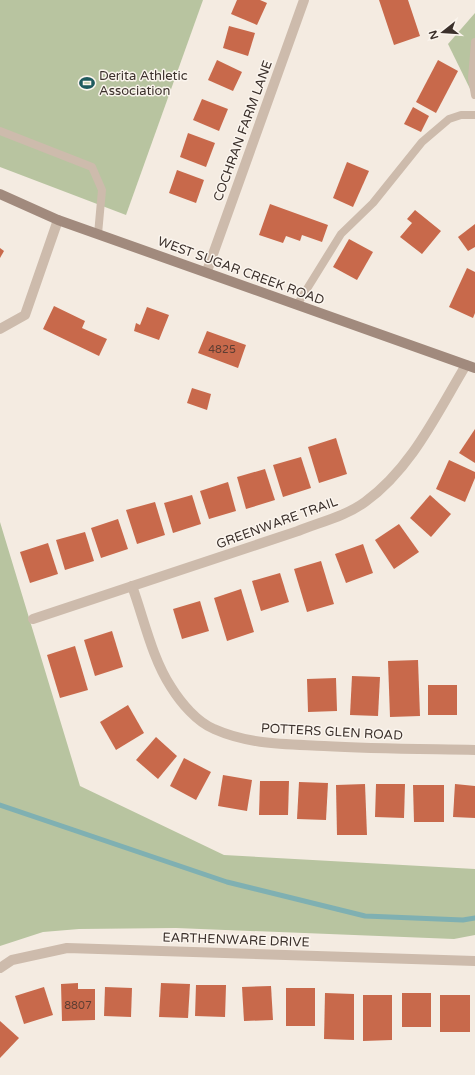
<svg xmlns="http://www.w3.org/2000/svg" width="475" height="1075" viewBox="0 0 475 1075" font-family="'Varela Round',sans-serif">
	<rect width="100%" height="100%" fill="#f4ebe1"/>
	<g fill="#b8c4a0">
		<path d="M0 0H203L126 215 0 167Z"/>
		<path d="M475 13V99L448 44Z"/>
		<path d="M0 522 80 786 224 855 475 869V935L454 939 176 928 79 929 43 932 0 946Z"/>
	</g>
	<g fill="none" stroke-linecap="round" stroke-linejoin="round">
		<path stroke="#7fb0b2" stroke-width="5" d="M0 805 227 882 365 916 463 920 475 918"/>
	</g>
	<g fill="#c8694b">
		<path d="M237 0H260L267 3 257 25 231 14Z"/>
		<path d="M379 0H408L420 36 394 45Z"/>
		<path d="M229 26 255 33 248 56 223 48Z"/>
		<path d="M217 60 242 72 233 91 208 80Z"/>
		<path d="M438 60 458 71 436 113 416 102Z"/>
		<path d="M202 99 228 109 219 131 193 120Z"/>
		<path d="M413 107 429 116 421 132 404 124Z"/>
		<path d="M188 133 215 143 206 167 180 157Z"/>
		<path d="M347 162 369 171 353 207 333 198Z"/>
		<path d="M177 170 204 180 196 203 169 193Z"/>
		<path d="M270 204 328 225 322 242 302 235 300 241 286 236 283 243 259 235Z"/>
		<path d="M415 210 441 231 422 254 400 237 412 223 407 219Z"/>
		<path d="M475 224V247L468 251 458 237Z"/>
		<path d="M349 239 373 252 357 280 333 267Z"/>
		<path d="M0 248 4 251 0 258Z"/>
		<path d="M467 268 475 272V313L473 318 449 307Z"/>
		<path d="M54 306 85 321 82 328 107 339 99 356 43 329Z"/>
		<path d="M147 307 169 315 159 340 134 331 136 323 140 325Z"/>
		<path d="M207 331 246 345 238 368 198 353Z"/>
		<path d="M192 388 211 394 207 410 187 403Z"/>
		<path d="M475 429V463L459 453Z"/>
		<path d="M336 438 347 474 319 483 308 447Z"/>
		<path d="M301 457 311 488 283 497 273 465Z"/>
		<path d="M449 460 475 472V478L465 502 436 489Z"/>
		<path d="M265 469 275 500 246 509 237 477Z"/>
		<path d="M228 482 236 511 209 519 200 491Z"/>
		<path d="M192 495 201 524 173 533 164 503Z"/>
		<path d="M430 495 451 514 431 537 410 518Z"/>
		<path d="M155 502 165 535 137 544 126 510Z"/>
		<path d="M118 519 128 549 101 558 91 528Z"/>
		<path d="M399 524 419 552 394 569 375 540Z"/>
		<path d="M85 532 94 561 65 570 56 540Z"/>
		<path d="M48 543 58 574 30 583 20 552Z"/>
		<path d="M363 544 373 573 346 583 335 554Z"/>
		<path d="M321 561 334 604 307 612 294 569Z"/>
		<path d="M280 573 289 602 261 611 252 581Z"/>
		<path d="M241 589 254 632 227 641 214 598Z"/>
		<path d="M200 601 209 631 182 639 173 609Z"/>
		<path d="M112 631 123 667 95 676 84 640Z"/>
		<path d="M75 646 88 690 60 698 47 655Z"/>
		<path d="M418 660 420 716 390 717 388 661Z"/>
		<path d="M352 676 380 677 378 716 350 715Z"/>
		<path d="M336 678 337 711 308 712 307 679Z"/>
		<rect x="428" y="685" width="29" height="30"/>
		<path d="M128 705 144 733 116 750 100 722Z"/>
		<path d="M156 737 177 756 158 779 136 760Z"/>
		<path d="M184 758 211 772 196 800 170 786Z"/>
		<path d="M223 775 252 780 247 811 218 806Z"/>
		<path d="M260 781H289L288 815H259Z"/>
		<path d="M299 782 328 783 326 820 297 819Z"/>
		<path d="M365 784 367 835H337L336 785Z"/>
		<path d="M376 784H405L404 818 375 817Z"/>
		<path d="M455 784 475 786V818L453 817Z"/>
		<path d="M413 785H444V822H414Z"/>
		<path d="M78 983V989H95V1020L62 1021 61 984Z"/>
		<path d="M161 983 190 984 188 1018 159 1017Z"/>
		<path d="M196 985H226L225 1017 195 1016Z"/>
		<path d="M271 986 273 1020 244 1021 242 987Z"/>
		<path d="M44 987 53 1015 24 1024 15 996Z"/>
		<path d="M105 987 132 988 131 1017 104 1016Z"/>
		<rect x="286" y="988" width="29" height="38"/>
		<path d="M325 993 354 994V1040L324 1039Z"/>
		<rect x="402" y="993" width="29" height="34"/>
		<path d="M363 995H392V1040L363 1041Z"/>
		<rect x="440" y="995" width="30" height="37"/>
		<path d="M0 1021 19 1038 0 1058Z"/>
	</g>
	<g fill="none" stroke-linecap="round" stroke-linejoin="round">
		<g stroke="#cdbbac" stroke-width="8">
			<path d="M475 42 472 78 475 95"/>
			<path d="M0 131 92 167 102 190 98 234"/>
			<path d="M297 305 341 234 373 203 422 142 449 119 461 115H475"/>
		</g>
		<g stroke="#cdbbac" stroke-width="10">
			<path d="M207 271 304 0"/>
			<path d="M0 329 25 315 58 220"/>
			<path d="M132 586C144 619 152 658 171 687 181 703 197 722 214 729 250 745 286 744 324 746 374 749 425 749 475 750"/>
			<path d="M33 619 298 531C320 522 346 516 365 502 412 468 437 413 466 365"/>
			<path d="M0 968 12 960 67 948 475 961"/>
		</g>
		<path stroke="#a18a7d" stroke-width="10" d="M0 194 58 220 475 368"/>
	</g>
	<defs>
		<symbol id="stadium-bare" viewBox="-9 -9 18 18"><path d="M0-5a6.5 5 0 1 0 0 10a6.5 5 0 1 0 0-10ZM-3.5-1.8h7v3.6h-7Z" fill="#1f5a5e" stroke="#fbf5ee" stroke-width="2.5" paint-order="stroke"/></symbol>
	</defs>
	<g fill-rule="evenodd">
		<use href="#stadium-bare" x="76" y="72" width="22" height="22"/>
	</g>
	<g text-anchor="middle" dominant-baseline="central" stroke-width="3" stroke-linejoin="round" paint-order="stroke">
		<g font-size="11" fill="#5e3e33">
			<text x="222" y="349">4825</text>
			<text x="78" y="1005">8807</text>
		</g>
		<g font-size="13" fill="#3b302b" stroke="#fbf5ee" text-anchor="start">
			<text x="99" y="76">Derita Athletic<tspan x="99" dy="15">Association</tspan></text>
		</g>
		<g font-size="13" fill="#3b302b" stroke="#fbf5ee">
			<text transform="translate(243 131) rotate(-70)">COCHRAN FARM LANE</text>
			<text transform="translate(241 271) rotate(20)">WEST SUGAR CREEK ROAD</text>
			<text transform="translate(277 523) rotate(-20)">GREENWARE TRAIL</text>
			<text transform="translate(332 732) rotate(3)">POTTERS GLEN ROAD</text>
			<text transform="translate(236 940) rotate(2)">EARTHENWARE DRIVE</text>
		</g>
	</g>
	<g transform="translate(443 32) rotate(253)" stroke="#fbf5ee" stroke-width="3" paint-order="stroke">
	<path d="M0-3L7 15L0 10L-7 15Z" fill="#3b302b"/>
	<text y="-6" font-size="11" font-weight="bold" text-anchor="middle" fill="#3b302b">N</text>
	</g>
</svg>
